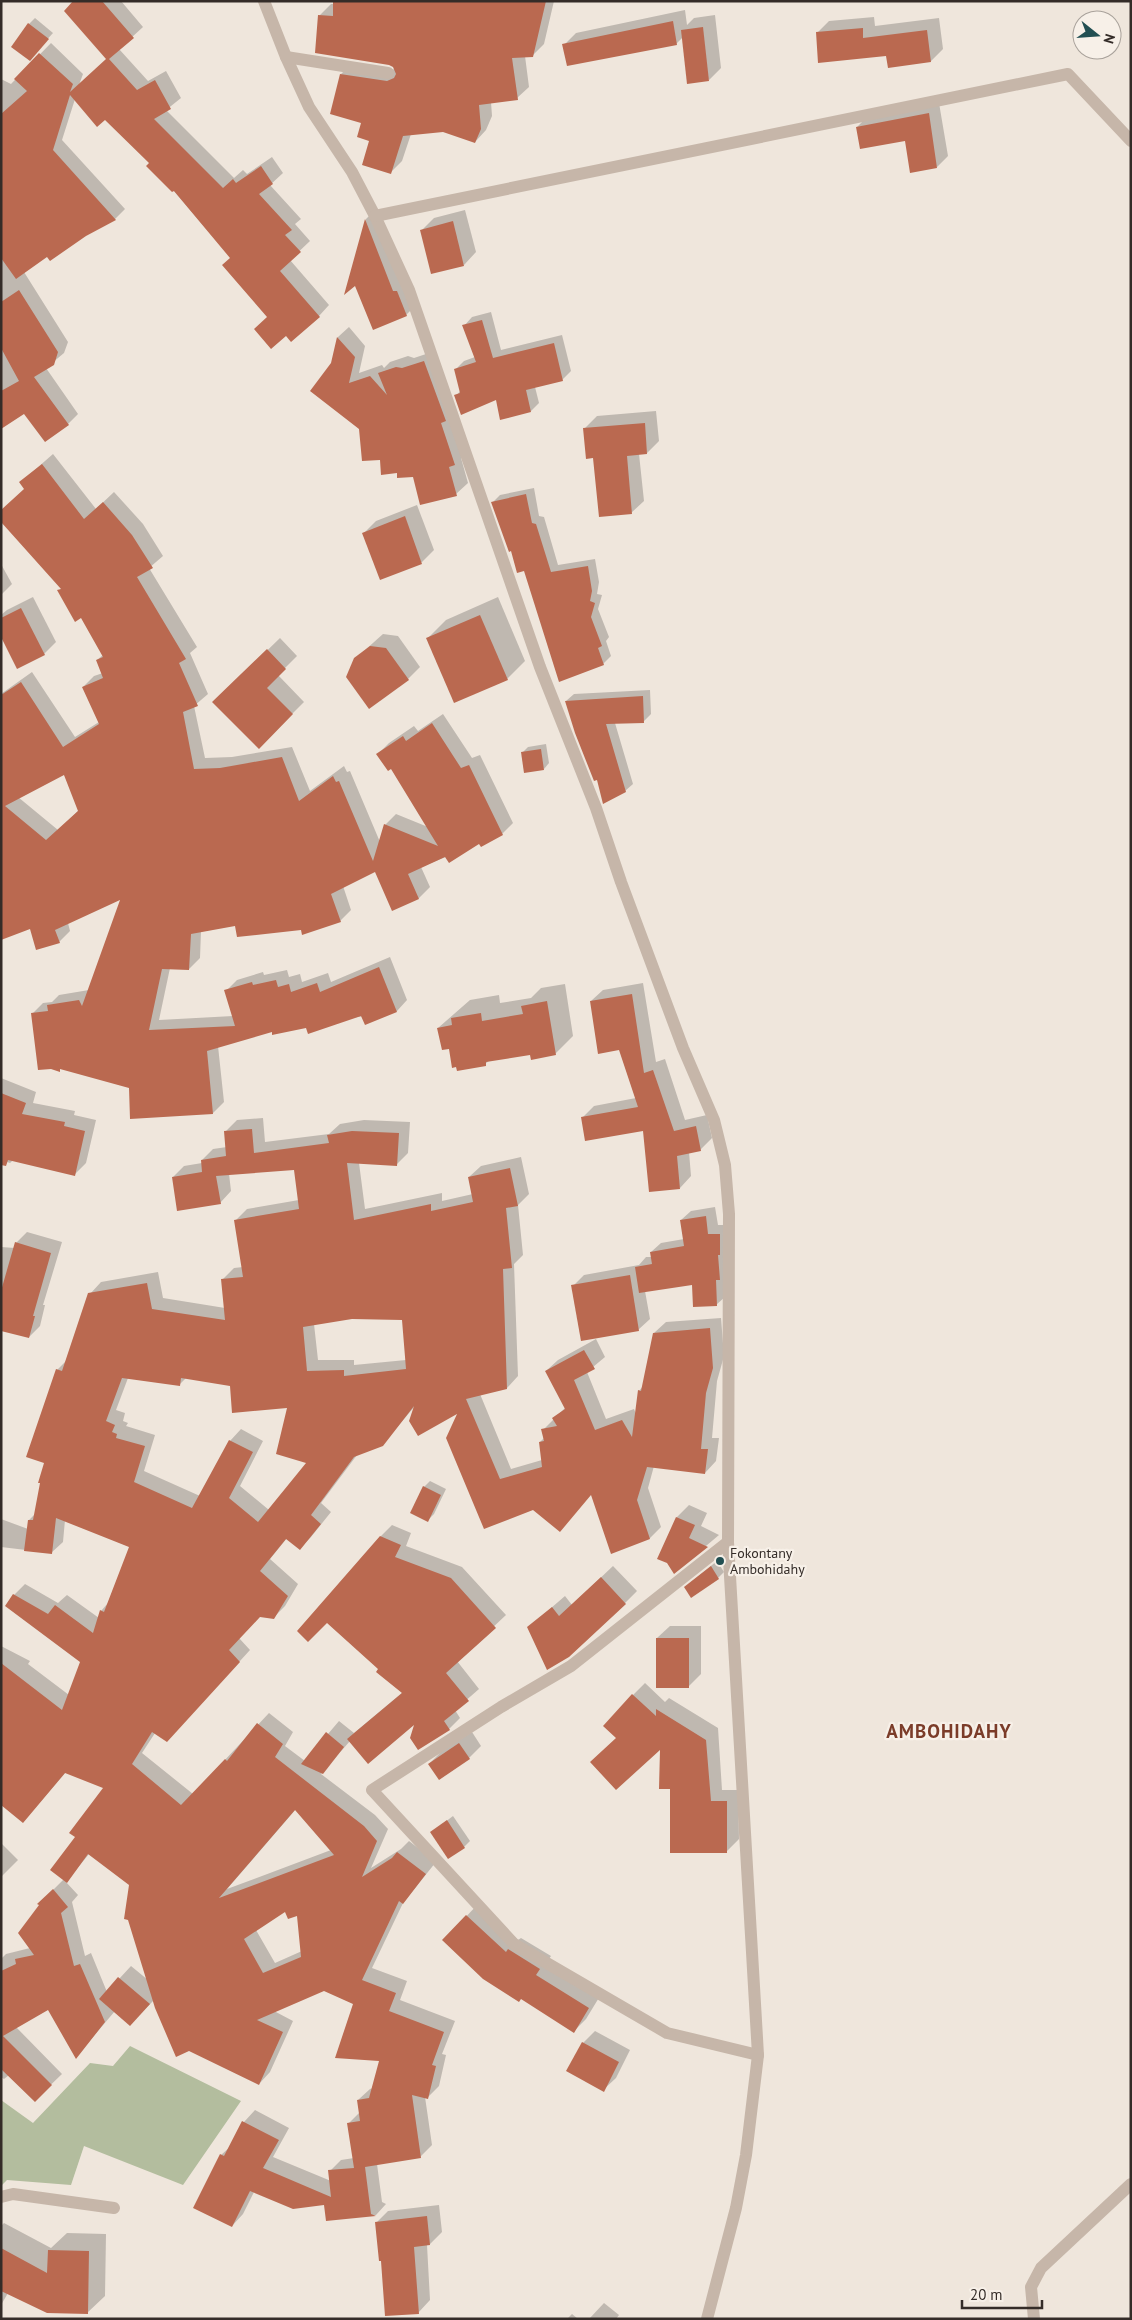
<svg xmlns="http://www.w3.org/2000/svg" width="1132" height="2320" viewBox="0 0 1132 2320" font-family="'PT Sans',sans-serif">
	<rect width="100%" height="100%" fill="#efe6dc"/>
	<path fill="#b3bd9e" d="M130 2046 241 2101 183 2185 84 2146 71 2185 7 2180 1 2186V2100L33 2123 90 2063 113 2066Z"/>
	<g fill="#0003" fill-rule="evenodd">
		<path d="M75 1H121L143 27 119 49 148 81 166 71 181 98 166 110 234 178 243 170 247 174 272 157 283 173 270 185 301 219 295 224 310 241 290 260 329 305 319 316 268 317 231 258 150 163 105 118 75 99 62 140 125 209 115 219 47 256 24 272 68 342 64 353 46 368 78 414 68 424 24 412 1 427V79L11 84 51 43 83 74 79 85 107 59Z"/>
		<path d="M488 1H554L544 44 532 56H525L529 87 517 98 491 102 492 116 486 130 475 142 443 131 411 134 402 161 391 172 371 140 341 74 353 63 398 70 319 16 331 4Z"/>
		<path d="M685 10 687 25 694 18 715 15 721 68 709 80 683 37 676 44 564 45 576 33Z"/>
		<path d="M874 17 875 26 939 18 943 49 931 61 887 55 817 33 829 21Z"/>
		<path d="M35 18 53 33 35 53 29 24Z"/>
		<path d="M939 103 948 156 937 167 906 140 857 127 868 116Z"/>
		<path d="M376 209 417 304 406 315 355 284 347 291 366 219Z"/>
		<path d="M465 210 476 252 464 265 422 230 434 218Z"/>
		<path d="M491 312 501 350 562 335 571 371 562 380 535 387 539 403 531 411 497 398 456 396 461 390 456 369 464 361 475 357 464 326 472 317Z"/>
		<path d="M349 327 365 346 359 373 382 365 384 368 390 362 408 356 414 358 435 351 465 453 461 458 468 483 456 494 414 476 398 472 382 458 360 428 332 364 338 337Z"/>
		<path d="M656 411 659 441 647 453 639 454 644 501 631 513 595 457 584 429 597 416Z"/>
		<path d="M53 454 96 509 114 492 143 524 163 556 149 568 197 647 190 653 208 694 194 706 205 758 232 757 292 747 310 791 344 766 347 772 350 771 380 842 385 825 396 814 428 827 391 768 378 754 389 743 414 726 418 731 443 714 472 758 480 755 513 823 502 834 421 867 430 887 419 898 393 909 376 870 343 886 351 910 340 921 302 929 237 925 201 931 200 958 189 969 170 968 159 1020 233 1016 226 991 237 980 263 972 264 975 287 970 289 977 300 974 302 982 328 973 331 982 390 957 407 1000 397 1011 273 1030 218 1046 224 1102 213 1113 130 1087 61 1068 59 1070 32 1014 43 1003 52 1002 59 995 89 990 123 898 68 923 70 931 59 942 31 927 1 938V694L32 672 75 737 99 722 83 687 94 676 103 673 97 660 103 655 82 616 59 591 62 588 26 489 21 482ZM64 774 79 810 58 830 18 797Z"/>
		<path d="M534 488 539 516 544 517 558 565 595 559 599 582 597 594 602 595 598 609 609 637 606 641 611 656 603 664 525 569 512 549 493 502 500 495Z"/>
		<path d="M417 505 434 550 422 562 381 578 364 533 376 521Z"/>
		<path d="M1 564 12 584 1 595Z"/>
		<path d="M33 597 56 642 44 654 1 635V615L7 610Z"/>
		<path d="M498 597 525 661 507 679 428 638 446 620Z"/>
		<path d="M383 634 398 636 420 667 408 679 355 659Z"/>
		<path d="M280 638 297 656 278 675 304 702 259 747 214 702Z"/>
		<path d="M650 690 651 714 644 721 615 723 633 784 625 791 566 701 574 694Z"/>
		<path d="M546 744 549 763 544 769 522 753 528 747Z"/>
		<path d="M643 983 656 1062 665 1059 685 1120 707 1115 712 1138 700 1150 689 1152 691 1176 680 1188 645 1129 582 1118 594 1106 636 1098 620 1049 591 1001 603 990Z"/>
		<path d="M565 984 573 1036 555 1054 531 1053 490 1060 485 1064 450 1047 438 1028 470 1000 499 995 500 1003 531 998 541 988Z"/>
		<path d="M1 1078 36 1092 33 1103 75 1111 74 1115 96 1120 86 1163 75 1174 13 1160 10 1163 1 1160Z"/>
		<path d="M263 1118 265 1142 329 1134 340 1124 364 1120 410 1122 408 1153 397 1164 359 1163 365 1209 442 1193V1201L473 1194 469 1177 481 1166 521 1157 529 1194 518 1205 523 1255 514 1264 518 1376 507 1388 480 1394 511 1469 542 1460 540 1442 544 1438 543 1430 566 1407 546 1371 558 1360 596 1339 605 1357 587 1372 606 1419 634 1409 636 1414 639 1391 643 1386 654 1333 666 1322 721 1318 724 1356 717 1381 712 1438H719L716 1461 705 1473 654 1466 648 1488 661 1527 650 1538 612 1552 592 1494 533 1509 485 1527 460 1411 415 1406 382 1445 357 1455 321 1503 331 1512 311 1537 300 1548 287 1538 270 1559 298 1584 285 1606 273 1618 260 1616 239 1638 250 1650 178 1729 155 1733 142 1753 193 1794 269 1713 293 1732 285 1746 305 1761 339 1721 354 1733 403 1692 381 1536 392 1525 411 1533 406 1546 462 1567 506 1615 457 1661 479 1689 455 1710 460 1718 449 1729 417 1721 350 1741 321 1774 375 1815 388 1829 371 1868 401 1849 409 1841 436 1862 403 1903 372 1968 407 1981 400 2000 455 2021 442 2054 446 2055 439 2086 428 2097H425L432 2145 420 2157 377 2164 382 2202 386 2204 376 2215 327 2220 325 2204 254 2192 243 2214 232 2226 221 2155 231 2146 244 2122 255 2110 289 2128 273 2157 331 2181 330 2171 341 2160 354 2158 348 2124 360 2112 358 2100 370 2089 373 2088 381 2060 354 2004 324 1990 274 2011 293 2021 270 2072 259 2084 154 2000 130 2025 115 2011 76 2057 49 2009 16 2027 62 2074 35 2100 9 2075 4 2079 1 2077V1956L2 1958 6 1954 30 1948 50 1893 64 1879 76 1837 105 1787 66 1772 23 1822 1 1804V1646L30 1661 28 1664 69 1695 81 1661 14 1595 25 1584 58 1603 67 1595 99 1618 101 1611 108 1603 130 1547 65 1520 63 1542 51 1553 1 1547V1519L28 1529 29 1520 36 1513 45 1462 57 1370 67 1360 90 1294 101 1282 158 1272 163 1298 225 1308 223 1279 234 1268 243 1267 236 1220 247 1209 299 1200 295 1168 229 1174 231 1191 220 1203 173 1177 184 1166 202 1163V1160L213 1149 227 1147 225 1132 237 1120ZM352 1318 403 1319 406 1360 354 1365V1360H318L314 1324ZM128 1378 179 1385 186 1378 231 1385 288 1407 308 1463 269 1510 240 1486 263 1441 241 1429 230 1441 200 1496 144 1471 155 1435 126 1426 128 1423 123 1421 125 1413 116 1410ZM296 1809 331 1850 227 1889ZM89 1854 130 1884 148 1980 131 1966 107 1992 91 1953 85 1956 72 1902 78 1895 66 1882ZM286 1910 298 1914 302 1951 275 1963 256 1930Z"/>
		<path d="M715 1207 718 1225H729L726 1296 716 1305 694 1283 645 1291 650 1319 638 1330 573 1286 584 1275 639 1265 646 1257H652L651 1252 661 1243 684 1239 681 1220 691 1211Z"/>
		<path d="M27 1232 62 1242 43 1305H45L40 1326 29 1337 1 1330V1247L15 1248 16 1243Z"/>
		<path d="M430 1481 446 1489 434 1514 428 1520 424 1487Z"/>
		<path d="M689 1505 707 1513 701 1526 719 1535 675 1572 668 1562 677 1517Z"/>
		<path d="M717 1561 724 1572 718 1578 691 1582Z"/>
		<path d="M613 1566 637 1591 625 1603 529 1627 565 1596 572 1605Z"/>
		<path d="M670 1626H701V1674L689 1686 657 1638Z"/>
		<path d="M645 1683 665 1702 669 1698 718 1728 722 1790H738L739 1839 727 1851 671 1788 661 1747 617 1738 633 1695Z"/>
		<path d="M472 1732 481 1746 469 1758 440 1779 429 1764 441 1752Z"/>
		<path d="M453 1816 470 1841 464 1847 432 1832Z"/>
		<path d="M1 1843 18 1860 1 1877Z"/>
		<path d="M479 1903 518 1940 521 1938 551 1956 547 1962 600 1996 586 2019 574 2031 444 1940Z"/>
		<path d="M595 2031 630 2050 616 2078 603 2090 583 2043Z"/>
		<path d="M439 2205 442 2232 430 2244 427 2245 430 2300 418 2313 376 2223 388 2211Z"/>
		<path d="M4 2223 51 2248 67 2233 106 2234 105 2296 87 2313 8 2293 1 2305V2226Z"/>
		<path d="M604 2303 619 2315 616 2319H589Z"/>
		<path d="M572 2314 578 2319H567Z"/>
	</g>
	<g fill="#ba6950" fill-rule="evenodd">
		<path d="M73 1H102L134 38 109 59 137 90 155 80 171 109 154 119 223 188 233 179 236 183 261 166 273 184 259 194 292 230 285 235 301 252 280 271 320 317 291 342 286 336 271 349 254 329 267 317 222 265 230 258 174 191 172 192 146 166 149 163 105 120 97 127 70 95 53 150 116 220 86 236 50 261 47 257 16 279 1 258V114L27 91 14 79 39 53 73 84 70 92 106 59 64 11Z"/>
		<path d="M333 1H546L533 57 512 58 518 100 479 105 481 129 475 143 443 132 403 136 391 174 362 165 369 141 357 137 361 123 330 114 340 74 387 81 394 78 396 74 393 67 389 65 315 53 318 15 333 16Z"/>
		<path d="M673 21 677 45 567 66 562 44Z"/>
		<path d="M28 23 49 39 30 61 11 47Z"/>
		<path d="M703 27 709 81 687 84 681 30Z"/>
		<path d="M863 28V38L927 30 931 62 888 68 886 56 818 63 816 32Z"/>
		<path d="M929 113 937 168 910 173 905 141 860 149 856 127Z"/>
		<path d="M365 219 393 291H397L407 316 373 330 355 286 344 295Z"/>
		<path d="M453 221 464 266 431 274 420 230Z"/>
		<path d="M19 290 58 352 54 365 34 377 69 425 45 442 24 414 1 429V391L19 381 1 348V302Z"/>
		<path d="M482 320 493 358 554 343 563 381 526 390 531 412 500 420 496 400 461 415 454 395 460 393 454 369 476 362 462 325Z"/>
		<path d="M337 337 355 357 349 383 370 376 387 395 378 373 396 367 402 368 424 361 446 421 441 423 455 465 449 467 457 496 420 505 413 477 397 478V473L381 475 380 460 362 461 359 429 310 391 331 363Z"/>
		<path d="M645 423 647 454 627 456 632 514 599 517 593 458 586 459 583 428Z"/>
		<path d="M42 464 84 519 103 502 132 535 153 568 137 577 186 659 179 663 198 706 183 712 194 769 220 768 282 757 299 801 333 776 336 782 339 781 373 861 384 824 438 846 391 769 388 771 376 754 403 736 406 741 432 723 461 768 469 765 503 835 481 847 479 844 449 863 445 857 408 874 419 899 392 911 375 872 331 894 341 922 302 935 301 930 237 937 235 926 191 934 189 970 162 969 149 1030 235 1026 224 990 252 982 253 985 276 980 278 987 289 984 291 992 317 983 320 992 379 967 397 1012 365 1025 361 1016 308 1034 306 1028 272 1035V1032L207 1051 213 1114 130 1119 129 1088 60 1069V1072L51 1069 38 1070 31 1013 48 1011 47 1005 79 1000 82 1006 120 900 55 930 60 943 36 950 30 929 1 940V695L21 682 63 747 99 724 82 687 103 678 96 660 103 657 81 618 75 622 57 590 61 589 1 522V510L24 489 19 482ZM64 775 78 811 46 840 5 806Z"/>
		<path d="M526 494 532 523 536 524 551 572 588 566 592 591 590 601 595 603 591 617 602 646 598 648 604 665 559 682 524 571 517 573 511 551 509 552 491 502Z"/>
		<path d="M405 516 422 564 380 580 362 533Z"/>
		<path d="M21 608 45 655 17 669 1 637V618Z"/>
		<path d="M480 615 508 680 454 703 426 638Z"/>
		<path d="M370 646 386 648 409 680 369 709 346 677 354 658Z"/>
		<path d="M267 649 286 669 267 688 293 714 259 749 212 702Z"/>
		<path d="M643 696 644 723 606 724 626 792 603 804 597 780 594 781 575 733 565 701Z"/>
		<path d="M541 749 544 770 524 773 521 752Z"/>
		<path d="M632 994 644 1073 653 1070 674 1131 696 1126 701 1151 677 1156 680 1189 649 1192 643 1131 585 1141 581 1117 638 1107 619 1050 598 1054 590 1001Z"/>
		<path d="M547 1001 556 1055 531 1060 530 1055 486 1062V1066L457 1071 456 1067 452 1068 449 1049 442 1050 437 1028 452 1025 451 1018 481 1013 482 1021 523 1014 521 1006Z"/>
		<path d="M1 1093 26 1103 22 1114 65 1122 64 1126 85 1131 75 1176 8 1160 6 1166 1 1165Z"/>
		<path d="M252 1129 254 1153 329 1143 327 1135 352 1131 399 1133 397 1166 347 1163 354 1220 431 1204V1211L473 1202 468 1177 510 1168 518 1206 506 1208 512 1268 503 1269 507 1389 466 1399 500 1479 542 1467 539 1442 544 1441 541 1429 557 1426 552 1418 565 1409 545 1371 584 1350 595 1369 574 1380 595 1430 622 1420 632 1437 638 1390 641 1391 653 1333 710 1328 713 1368 706 1393 701 1449H708L705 1474 647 1467 637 1500 650 1539 611 1554 591 1495 560 1532 533 1510 484 1529 446 1438 457 1414 418 1436 409 1421 414 1406 383 1446 354 1457 311 1515 321 1524 300 1550 286 1539 260 1571 288 1596 274 1619 260 1617 229 1650 240 1662 167 1742 152 1732 132 1764 181 1805 225 1759 227 1761 257 1723 283 1744 275 1757 364 1826 377 1841 362 1877 392 1858 397 1852 426 1874 403 1904 399 1901 362 1980 396 1993 389 2011 444 2032 432 2065 436 2066 428 2099 412 2095 421 2158 365 2167 371 2214 376 2216 326 2221 324 2205 293 2209 250 2191 232 2227 193 2208 220 2154 224 2156 242 2121 279 2140 263 2168 331 2197 328 2170 354 2168 347 2123 360 2121 357 2100 369 2098 379 2061 335 2058 353 2004 324 1991 257 2020 283 2032 259 2085 189 2051 176 2057 155 2008 128 1920 124 1919 129 1885 88 1854 67 1883 50 1870 75 1837 69 1833 103 1788 65 1773 23 1823 1 1805V1663L62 1710 80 1662 5 1606 13 1594 48 1614 55 1605 93 1633 100 1610 104 1612 129 1547 56 1518 52 1554 24 1551 28 1520H33L40 1483H38L44 1463 26 1457 56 1369 62 1371 88 1293 147 1283 152 1309 225 1320 221 1279 243 1277 234 1220 299 1209 294 1170 216 1176 221 1204 177 1211 172 1177 202 1172 201 1160 226 1156 224 1131ZM352 1319 402 1320 406 1369 344 1376V1370L307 1371 303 1327ZM122 1378 180 1386 181 1378 230 1386 232 1413 287 1408 276 1454 306 1463 258 1522 229 1498 253 1452 229 1440 192 1508 134 1482 145 1446 116 1438 117 1434 112 1432 115 1425 106 1421ZM295 1810 334 1855 219 1898ZM285 1912 288 1919 297 1916 301 1957 263 1973 244 1939Z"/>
		<path d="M706 1216 708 1234H720V1255H718L720 1280H716L717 1306 693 1307 692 1285 639 1293 635 1267 652 1264 650 1252 684 1246 680 1220Z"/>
		<path d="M15 1242 51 1253 33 1316H35L29 1338 1 1331V1291Z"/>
		<path d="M630 1275 639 1331 581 1341 571 1285Z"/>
		<path d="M423 1486 441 1495 428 1522 410 1513Z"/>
		<path d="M676 1517 695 1525 689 1538 708 1547 674 1574 667 1563 657 1559Z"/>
		<path d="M380 1536 401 1545 395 1557 451 1578 496 1628 446 1673 469 1701 444 1721 450 1730 418 1750 410 1738 414 1725 368 1764 347 1739 402 1693 376 1672 378 1669 327 1623 308 1642 297 1631Z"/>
		<path d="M711 1566 719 1579 691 1598 684 1587Z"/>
		<path d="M601 1577 626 1604 569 1657 547 1670 527 1627 552 1607 559 1616Z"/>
		<rect x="656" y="1638" width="33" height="50"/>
		<path d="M632 1694 656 1716V1709L706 1740 711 1801H727V1853H670V1789H659L660 1750 616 1790 590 1762 616 1738 603 1726Z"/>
		<path d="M326 1732 344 1747 323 1774 301 1764Z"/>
		<path d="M459 1743 470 1759 439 1780 428 1764Z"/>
		<path d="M447 1820 465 1848 448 1859 430 1832Z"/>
		<path d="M53 1889 68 1907 61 1913 74 1966 80 1964 105 2022 76 2059 48 2010 3 2036 52 2085 35 2102 1 2069V1971L16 1964 15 1959 34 1955 18 1933 39 1905 37 1904Z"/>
		<path d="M466 1915 506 1952 508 1949 540 1969 536 1975 589 2008 574 2033 521 1999 519 2002 483 1979 442 1940Z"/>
		<path d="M118 1977 150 2004 130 2026 99 1999Z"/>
		<path d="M582 2042 619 2062 604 2092 566 2071Z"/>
		<path d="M427 2216 430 2245 414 2247 419 2314 385 2316 381 2261H379L375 2222Z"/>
		<path d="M1 2248 47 2273 48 2250 89 2251 88 2314 47 2313 1 2291Z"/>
	</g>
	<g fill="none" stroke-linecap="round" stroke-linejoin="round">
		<g stroke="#c6b6a9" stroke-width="12">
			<path d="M264 1 286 57 309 107 352 172 375 216 409 290 540 667 596 808 621 882 683 1048 714 1120 725 1165 729 1214 728 1542 758 2055 746 2155 736 2208 707 2319"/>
			<path d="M286 57 388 73"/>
			<path d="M375 216 1068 74 1131 141"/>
			<path d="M728 1542 571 1666 501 1707 372 1790 514 1944 667 2033 758 2055"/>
			<path d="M1 2197 13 2194 114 2208"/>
			<path d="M1034 2319 1031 2287 1041 2268 1131 2184"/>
		</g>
	</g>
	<circle fill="#224f52" stroke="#f7f0e8" stroke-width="2" cx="720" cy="1561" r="5"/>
	<g text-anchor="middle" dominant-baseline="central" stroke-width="4.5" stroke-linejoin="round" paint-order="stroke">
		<g font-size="14" fill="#342c28" stroke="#f7f0e8" text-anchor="start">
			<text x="730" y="1553">Fokontany<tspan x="730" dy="16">Ambohidahy</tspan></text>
		</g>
		<g font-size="19" font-weight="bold" letter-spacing="1" fill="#7b3c29" stroke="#f7f0e8">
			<text x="949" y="1731">AMBOHIDAHY</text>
		</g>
	</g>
	<rect width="1132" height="2320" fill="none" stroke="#342c28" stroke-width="5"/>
	<g transform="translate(1097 35) rotate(107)"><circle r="24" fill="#f7f0e8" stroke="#a9a29b"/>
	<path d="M0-4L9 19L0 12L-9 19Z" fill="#224f52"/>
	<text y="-8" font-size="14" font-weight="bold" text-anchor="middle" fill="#342c28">N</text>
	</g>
	<path d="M962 2300v8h80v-8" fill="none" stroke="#342c28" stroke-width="2.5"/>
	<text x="970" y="2300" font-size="15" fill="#342c28" stroke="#f7f0e8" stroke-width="4" paint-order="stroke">20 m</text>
</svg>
